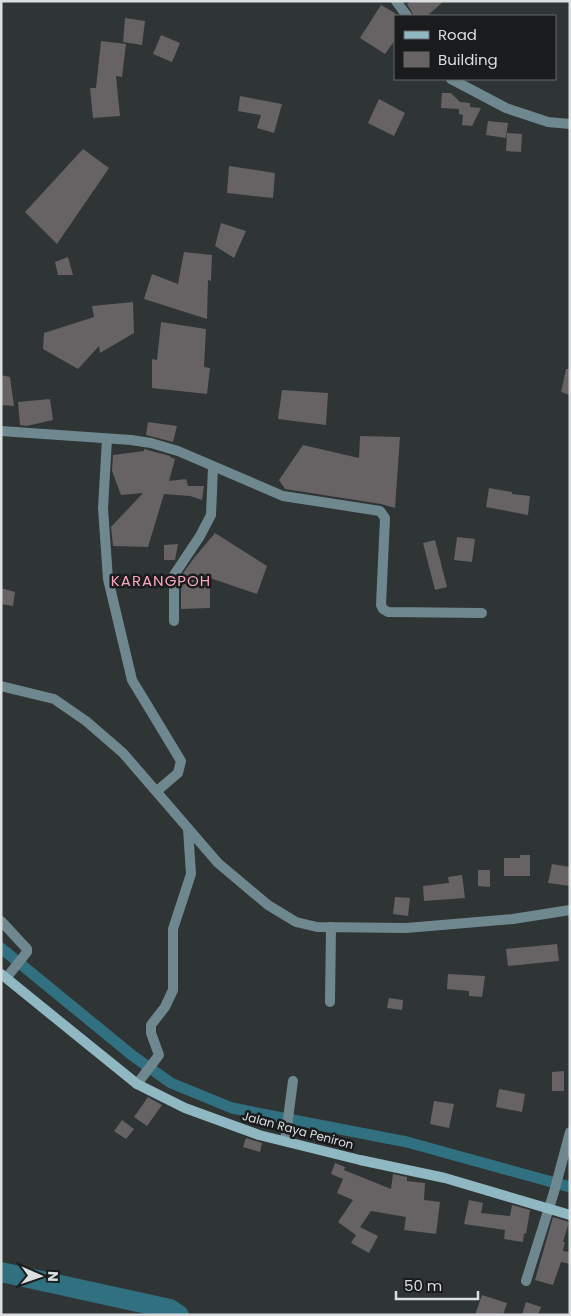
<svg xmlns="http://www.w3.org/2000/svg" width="571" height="1316" viewBox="0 0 571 1316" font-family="Poppins,sans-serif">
	<rect width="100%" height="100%" fill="#2f3435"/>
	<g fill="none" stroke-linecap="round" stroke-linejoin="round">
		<path stroke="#317080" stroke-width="11" d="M1 948 133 1056 171 1083 232 1108 407 1142 570 1187"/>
		<path stroke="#317080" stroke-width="20" d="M1 1272 170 1309 179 1315"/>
	</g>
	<g fill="#676263">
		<path d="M411 1H444L427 16H414L407 4Z"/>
		<path d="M381 5 395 13V15L397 14 399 16H395V40L385 54 360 38Z"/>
		<path d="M125 18 145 21 142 45 123 42Z"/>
		<path d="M161 35 180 43 172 62 153 54Z"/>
		<path d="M101 41 126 44 122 77 116 76 120 116 93 118 90 88H96Z"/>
		<path d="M442 93H451L460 102 470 103V107L481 108 472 126 462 125 463 115 459 114V109L441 108Z"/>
		<path d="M240 96 282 104 274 133 257 128 261 115 238 111Z"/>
		<path d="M379 99 405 113 394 136 368 123Z"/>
		<path d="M488 121 508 123 506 138 486 135Z"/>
		<path d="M507 133 522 134 521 152 506 151Z"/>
		<path d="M83 149 109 168 57 244 25 212Z"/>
		<path d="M229 166 275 173 273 198 227 193Z"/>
		<path d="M221 223 246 231 234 258 215 246Z"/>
		<path d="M184 252 212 255 211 281 208 280 207 319 144 299 152 274 178 284Z"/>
		<path d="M68 257 73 275H58L55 262Z"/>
		<path d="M133 302 134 333 100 353 99 346 78 369 43 349 44 333 94 317 92 306Z"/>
		<path d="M161 322 206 329 204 367 210 368 207 394 152 388V359L157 360Z"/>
		<path d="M566 369H570V395L561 392Z"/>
		<path d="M1 375 10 377 14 406 1 405Z"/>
		<path d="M282 390 328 393 326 425 278 419Z"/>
		<path d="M50 399 53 420 27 426 20 425 18 402Z"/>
		<path d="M148 422 177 426 173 442 146 435Z"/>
		<path d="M360 436 400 437 395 508 381 504 285 489 279 480 303 445 359 458Z"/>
		<path d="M144 449 170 456V457L175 459 169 481 186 479 188 486H204L202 500 190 496 164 494 148 547 113 546 111 527 143 493 121 495 112 471 113 455 144 451Z"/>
		<path d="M489 488 512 492V494L530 496 528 515 486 507Z"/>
		<path d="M215 533 267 566 257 594 210 578V608L181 609V576L194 558Z"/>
		<path d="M457 537 475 539 472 562 454 560Z"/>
		<path d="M435 540 447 587 435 590 423 543Z"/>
		<path d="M178 544 175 560H164V545Z"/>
		<path d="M1 588 15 592 13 606 1 604Z"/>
		<path d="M520 855H530V876H504V858H520Z"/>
		<path d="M552 864 570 867V886L548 883Z"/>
		<path d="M478 870H490V887L478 886Z"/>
		<path d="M462 875 465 898 424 901 423 886 449 883 448 877Z"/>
		<path d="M395 897 410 898 408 916 393 914Z"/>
		<path d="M557 944 559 961 508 966 506 949Z"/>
		<path d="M448 974 485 976 482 997 469 996V991L447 989Z"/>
		<path d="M389 998 403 1000 402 1010 387 1008Z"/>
		<path d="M564 1071V1091H552V1072Z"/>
		<path d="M499 1089 525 1094 522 1112 496 1107Z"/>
		<path d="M148 1097 162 1105 147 1126 134 1117Z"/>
		<path d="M434 1101 454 1104 449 1128 430 1124Z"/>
		<path d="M122 1120 134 1129 126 1139 114 1131Z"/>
		<path d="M246 1138 262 1143 260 1152 243 1147Z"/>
		<path d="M335 1163 345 1167 344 1170 391 1189 393 1174 407 1177V1181L425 1183 424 1200 440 1202 436 1234 404 1230 406 1217 371 1211 360 1227 378 1236 369 1253 351 1243 356 1235 338 1222 353 1200 337 1193 343 1179 331 1174Z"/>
		<path d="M469 1200 483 1203 481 1213 510 1216 512 1205 530 1210 526 1234 524 1233 523 1242 504 1239 505 1230 464 1224Z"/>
		<path d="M553 1217 569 1222 563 1242H565L563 1251 570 1252V1264L561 1262 553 1285 535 1280Z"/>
		<path d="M482 1295 507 1303 503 1315H475Z"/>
		<path d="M526 1302 541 1307 538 1315H522Z"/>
	</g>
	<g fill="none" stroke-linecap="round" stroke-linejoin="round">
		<g stroke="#6f888f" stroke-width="10">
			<path d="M396 1 407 16"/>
			<path d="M451 79 506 108 548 122 570 124"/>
			<path d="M1 431 131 440 151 443 178 451 283 496 380 511 385 518 381 605 383 609 388 612 482 613"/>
			<path d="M107 439 103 508 108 579 132 680 181 761 178 773 157 791"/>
			<path d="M174 621V575L200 536 211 515 213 467"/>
			<path d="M1 686 54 699 86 721 123 753 218 863 268 905 296 922 317 927 406 928 513 919 570 910"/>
			<path d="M1 921 27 949V952L7 977"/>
			<path d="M330 1002 331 927"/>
			<path d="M137 1084 159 1055 151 1033V1025L165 1007 173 990V929L191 874 188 829"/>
			<path d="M285 1141 293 1081"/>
			<path d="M526 1281 554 1192 570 1132"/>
		</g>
		<path stroke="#8fb8c3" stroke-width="10" d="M1 974 137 1084 185 1108 259 1135 360 1160 445 1178 570 1215"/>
	</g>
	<g text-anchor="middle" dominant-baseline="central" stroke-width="5" stroke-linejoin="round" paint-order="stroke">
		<g font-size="12" fill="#dbdfdf" stroke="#191b1c">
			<text transform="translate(298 1130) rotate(15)">Jalan Raya Peniron</text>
		</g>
		<g font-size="15" letter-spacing="1" fill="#f7a6bf" stroke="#191b1c">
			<text x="161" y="580">KARANGPOH</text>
		</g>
	</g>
	<rect width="571" height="1316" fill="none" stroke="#dbdfdf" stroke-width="5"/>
	<rect x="394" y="15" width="162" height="65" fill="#191b1c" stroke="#67696a"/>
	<rect x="404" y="31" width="25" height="8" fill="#8fb8c3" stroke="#67696a"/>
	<text x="438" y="40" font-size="15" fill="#dbdfdf">Road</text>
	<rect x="404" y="52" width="25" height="15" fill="#676263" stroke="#67696a"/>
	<text x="438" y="65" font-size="15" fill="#dbdfdf">Building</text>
	<g transform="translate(40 1276) rotate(92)" stroke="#191b1c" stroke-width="4" paint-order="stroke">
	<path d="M0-4L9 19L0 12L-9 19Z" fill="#dbdfdf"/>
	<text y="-8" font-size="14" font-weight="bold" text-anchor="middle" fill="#dbdfdf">N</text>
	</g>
	<path d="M396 1291v8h82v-8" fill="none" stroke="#dbdfdf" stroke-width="2.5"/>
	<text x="404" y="1291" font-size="15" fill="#dbdfdf" stroke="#191b1c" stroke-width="4" paint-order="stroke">50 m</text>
</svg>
